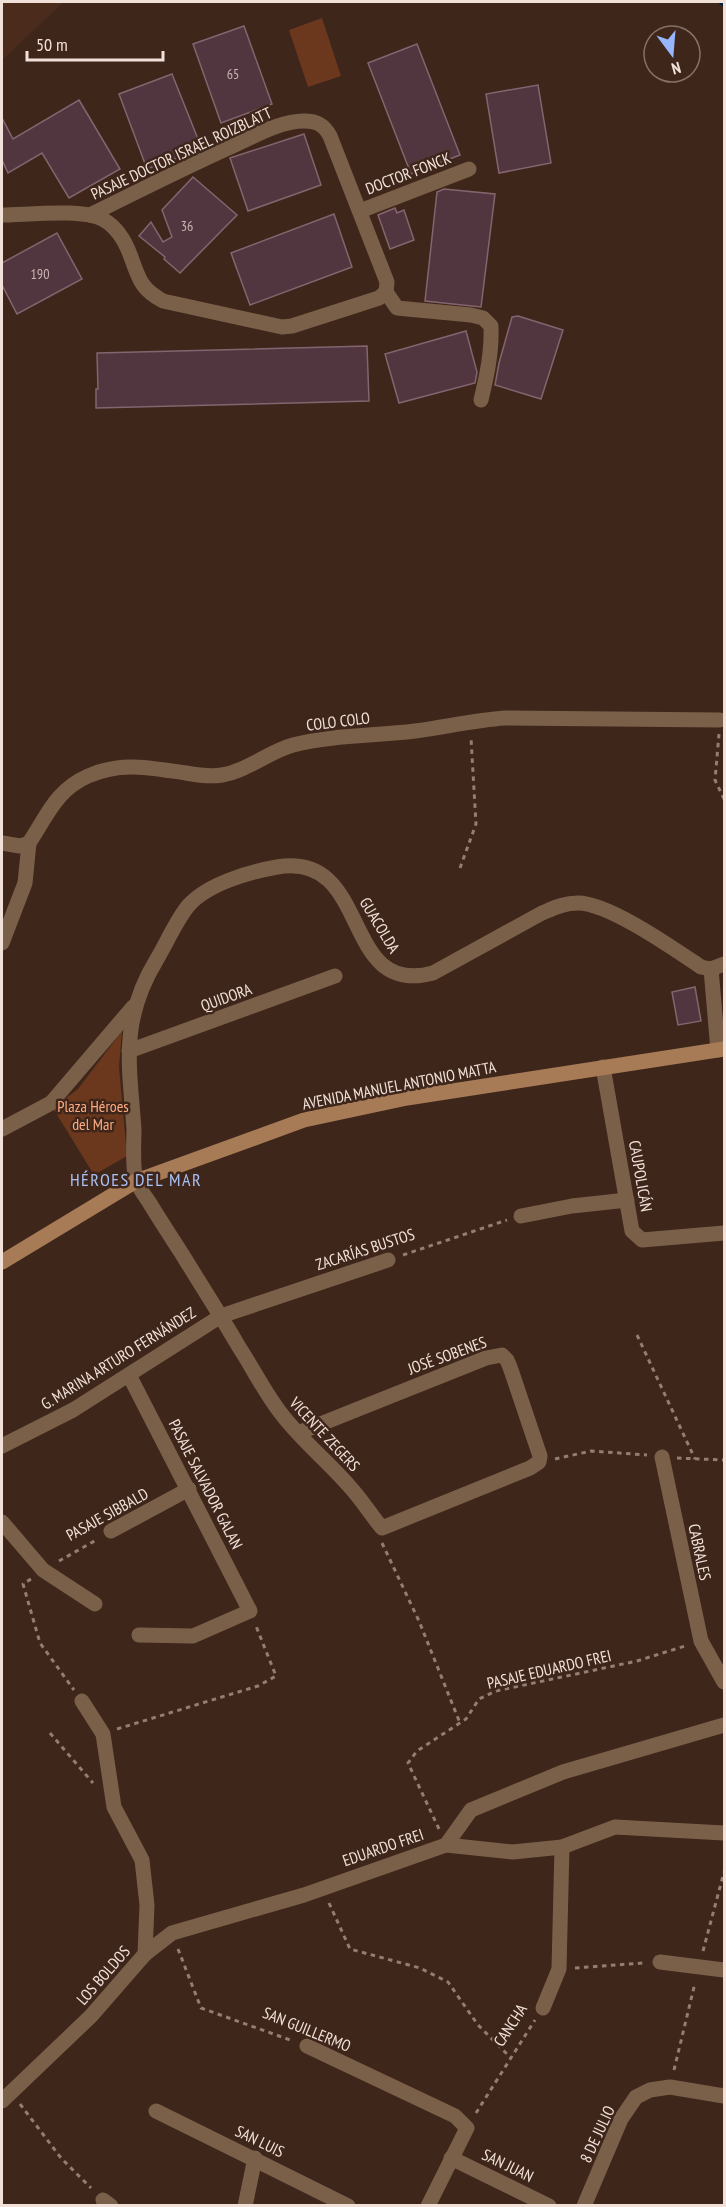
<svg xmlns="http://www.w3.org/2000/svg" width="726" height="2207" viewBox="0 0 726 2207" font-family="'PT Sans Narrow',sans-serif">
	<rect width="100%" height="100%" fill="#3e261b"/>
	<path fill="#4a2b1c" d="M2 2H64L2 60Z"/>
	<g fill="#6b381d">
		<path d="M322 18 341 76 308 87 289 30Z"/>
		<path d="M122 1031 119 1067 127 1156 94 1175 53 1108 78 1089Z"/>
	</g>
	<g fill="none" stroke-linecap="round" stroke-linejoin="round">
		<path stroke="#001f3c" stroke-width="5" d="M721 2 724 4"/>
	</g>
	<g fill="#52363f" stroke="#84656f" stroke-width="1.5">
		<path d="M244 26 272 104 221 123 193 44Z"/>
		<path d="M417 44 460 155 411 174 368 63Z"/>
		<path d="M172 74 202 149 147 169 119 94Z"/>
		<path d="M538 85 551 163 499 173 486 94Z"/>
		<path d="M79 100 120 169 69 198 42 153 8 173 2 160V118L13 139Z"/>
		<path d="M304 134 321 185 248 211 230 158Z"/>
		<path d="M193 177 237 215 180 273 164 259 165 257 139 236 151 222 163 242 172 237 162 210Z"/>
		<path d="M444 189 495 194 481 307 425 301 437 192Z"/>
		<path d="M395 208 397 213 404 210 414 240 390 249 378 215Z"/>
		<path d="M334 214 352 267 250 305 231 253Z"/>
		<path d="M57 233 82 279 17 314 2 285V263Z"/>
		<path d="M518 316 563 330 541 399 495 385 499 363 512 317Z"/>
		<path d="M466 331 477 372 475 383 399 403 385 354Z"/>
		<path d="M367 346 369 401 96 408V389H98L97 353Z"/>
		<path d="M695 987 701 1021 678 1025 672 992Z"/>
	</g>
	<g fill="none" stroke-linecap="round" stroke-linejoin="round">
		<g stroke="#927e74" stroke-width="3" stroke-dasharray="4.5 4.5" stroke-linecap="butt">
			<path d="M719 734 715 780 724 799"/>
			<path d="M460 868 476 824 471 738"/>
			<path d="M403 1255 507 1220"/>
			<path d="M637 1335 695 1459"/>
			<path d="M677 1458 724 1460"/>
			<path d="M555 1459 591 1451 647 1455"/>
			<path d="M382 1543 419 1621 460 1723"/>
			<path d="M59 1561 98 1539"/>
			<path d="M31 1579 23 1584 40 1643 74 1690"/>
			<path d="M117 1729 258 1686 276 1676 256 1626"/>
			<path d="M50 1733 93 1783"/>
			<path d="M439 1829 408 1763 417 1751 466 1719 479 1699 496 1691 637 1661 685 1646"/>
			<path d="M329 1903 350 1949 420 1968 448 1982 478 2025 511 2058"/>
			<path d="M178 1949 201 2008 293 2041"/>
			<path d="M703 1951 724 1872"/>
			<path d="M575 1968 643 1963"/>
			<path d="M674 2070 695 1983"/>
			<path d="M20 2104 61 2158 91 2188"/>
			<path d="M476 2113 535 2020"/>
		</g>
		<g stroke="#7b6049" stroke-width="15">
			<path d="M360 211 469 169"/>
			<path d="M2 215C26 215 83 208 104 220 118 228 126 243 131 257 139 279 141 289 163 301L282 327 292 326 379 298 386 292"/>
			<path d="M90 215C138 191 186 167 235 145 256 135 281 121 304 121 317 121 324 125 330 136L387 282 386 292"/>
			<path d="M386 292 397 308 471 315 483 318 491 326C492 352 487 375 481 400"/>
			<path d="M2 843 20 846 29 843C47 816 56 790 88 776 122 761 150 768 186 773 197 775 210 777 222 775 247 771 268 752 293 745 332 735 375 736 415 731 446 727 475 720 505 718L720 720"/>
			<path d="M2 943 25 883 29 843"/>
			<path d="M711 969 718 1050"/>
			<path d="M129 1051 335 976"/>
			<path d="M603 1067 632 1231 642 1240 724 1233"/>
			<path d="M2 1129 51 1103 133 1007"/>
			<path d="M521 1216 572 1206 627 1200"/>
			<path d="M129 1375 250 1611 193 1636 139 1635"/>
			<path d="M298 1433 486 1358 502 1355 507 1360 510 1367 540 1456 539 1462 530 1468 382 1528C371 1515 362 1500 350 1487 327 1460 298 1438 277 1408 263 1389 252 1367 239 1347 221 1316 201 1285 182 1254 171 1237 160 1220 149 1202 145 1196 138 1187 136 1180 132 1165 134 1145 134 1129 129 1062 120 1020 157 959 167 942 176 921 188 906 207 884 249 872 277 867 373 851 339 998 433 973L542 913C554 908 564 903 578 903 609 903 674 949 701 967L711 969 724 964"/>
			<path d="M2 1446 73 1410 221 1316 388 1260"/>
			<path d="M662 1457 701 1641 724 1682"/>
			<path d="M2 1522 43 1570 95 1604"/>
			<path d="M111 1531 189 1489"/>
			<path d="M446 1845 513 1852 562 1847 615 1827 724 1833"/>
			<path d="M145 1954 172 1933 304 1895 446 1845 471 1810 563 1772 724 1725"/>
			<path d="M660 1962 724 1970"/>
			<path d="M543 2008 559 1969 562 1847"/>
			<path d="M307 2046 455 2116 467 2128 428 2206"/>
			<path d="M2 2101 91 2016 145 1954 147 1905 142 1860 114 1807 103 1734 82 1701"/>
			<path d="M156 2111 348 2206"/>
			<path d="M451 2158 549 2206"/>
			<path d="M103 2200 111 2206"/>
			<path d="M245 2206 255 2158"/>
			<path d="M584 2206 621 2119 636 2097 650 2090 670 2087 724 2096"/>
		</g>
		<path stroke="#a77b56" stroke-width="15" d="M2 1262 136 1181 304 1120 407 1098 724 1049"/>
	</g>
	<g text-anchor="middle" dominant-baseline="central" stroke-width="5" stroke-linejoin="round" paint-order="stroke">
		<g font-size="14" fill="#c9b6b2">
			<text x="233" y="74">65</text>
			<text x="187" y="226">36</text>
			<text x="40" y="274">190</text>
		</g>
		<g font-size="16" fill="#f1e1d9" stroke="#3e261b">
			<text transform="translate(181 153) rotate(-25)">PASAJE DOCTOR ISRAEL ROIZBLATT</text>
			<text transform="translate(408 173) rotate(-21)">DOCTOR FONCK</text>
			<text transform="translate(338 721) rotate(-7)">COLO COLO</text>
			<text transform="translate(380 925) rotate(59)">GUACOLDA</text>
			<text transform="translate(226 997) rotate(-20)">QUIDORA</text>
			<text transform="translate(399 1085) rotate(-11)">AVENIDA MANUEL ANTONIO MATTA</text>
			<text transform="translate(641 1176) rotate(80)">CAUPOLICÁN</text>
			<text transform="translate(365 1249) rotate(-18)">ZACARÍAS BUSTOS</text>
			<text transform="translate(447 1355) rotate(-20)">JOSÉ SOBENES</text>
			<text transform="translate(118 1358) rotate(-32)">G. MARINA ARTURO FERNÁNDEZ</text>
			<text transform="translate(325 1434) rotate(47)">VICENTE ZEGERS</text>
			<text transform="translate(206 1484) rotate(63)">PASAJE SALVADOR GALAN</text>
			<text transform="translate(107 1514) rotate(-29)">PASAJE SIBBALD</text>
			<text transform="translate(700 1552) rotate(78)">CABRALES</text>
			<text transform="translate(549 1669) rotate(-13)">PASAJE EDUARDO FREI</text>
			<text transform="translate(383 1847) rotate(-19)">EDUARDO FREI</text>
			<text transform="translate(103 1975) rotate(-49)">LOS BOLDOS</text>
			<text transform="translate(510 2025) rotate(-57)">CANCHA</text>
			<text transform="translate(307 2029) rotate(22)">SAN GUILLERMO</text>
			<text transform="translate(597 2134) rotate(-65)">8 DE JULIO</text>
			<text transform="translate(260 2141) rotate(26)">SAN LUIS</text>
			<text transform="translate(508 2165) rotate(26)">SAN JUAN</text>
		</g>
		<g font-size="16" fill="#feab82" stroke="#3e261b">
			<text x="93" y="1106">Plaza Héroes<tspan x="93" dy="18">del Mar</tspan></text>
		</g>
		<g font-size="18" letter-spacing="1.5" fill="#a8c0f5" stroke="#3e261b">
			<text x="136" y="1179">HÉROES DEL MAR</text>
		</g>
	</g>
	<rect width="726" height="2207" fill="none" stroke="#f1e1d9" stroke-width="6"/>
	<g transform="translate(672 54) rotate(164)"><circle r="28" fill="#3e261b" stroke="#867167" stroke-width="1.5"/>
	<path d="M0-4.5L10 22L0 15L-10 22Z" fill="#97b6fd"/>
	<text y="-9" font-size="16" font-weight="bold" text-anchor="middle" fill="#f1e1d9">N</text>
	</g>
	<path d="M27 51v9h136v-9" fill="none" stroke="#f1e1d9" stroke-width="3"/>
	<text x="36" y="51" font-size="18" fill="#f1e1d9" stroke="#3e261b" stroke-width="4.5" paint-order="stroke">50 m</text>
</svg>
